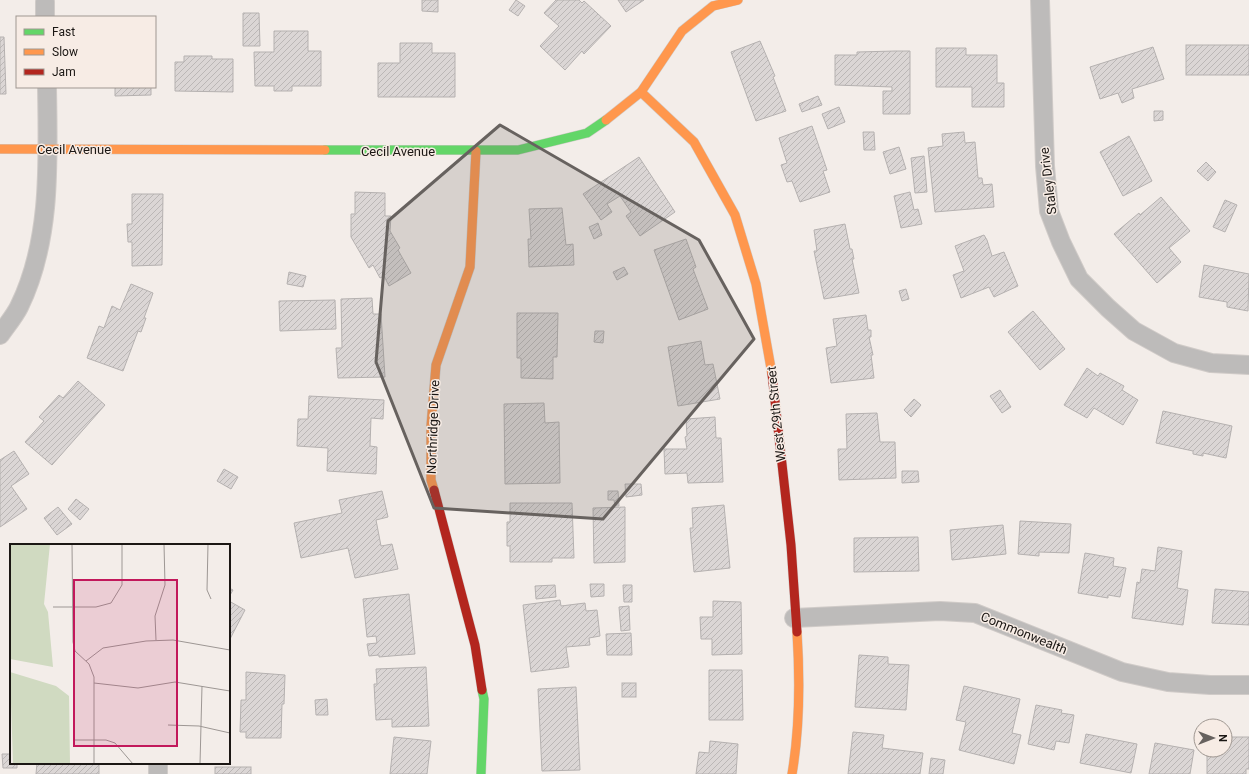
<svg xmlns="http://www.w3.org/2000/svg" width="1249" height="774" viewBox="0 0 1249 774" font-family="Roboto,sans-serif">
	<defs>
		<pattern id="building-hatch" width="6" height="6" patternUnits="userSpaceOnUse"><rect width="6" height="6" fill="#dbd6d5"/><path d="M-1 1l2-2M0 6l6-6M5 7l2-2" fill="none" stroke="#bbb7b6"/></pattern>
	</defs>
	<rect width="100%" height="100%" fill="#f3ede9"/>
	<g fill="url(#building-hatch)" stroke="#b5b1b0">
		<path d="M422 0H438V12L422 11Z"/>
		<path d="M516 0 525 6 518 16 509 10Z"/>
		<path d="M556 0H579L582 3 584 1 611 26 584 54 582 51 565 70 540 46 559 26 544 13Z"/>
		<path d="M618 0H644L626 12Z"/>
		<path d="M243 13H259L260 46H243Z"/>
		<path d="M274 31H308V51H321V86H292V91H274V86H255L254 52H274Z"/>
		<path d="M0 37H4L6 94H0Z"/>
		<path d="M760 41 775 76 773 77 786 111 756 121 731 52Z"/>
		<path d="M400 43H432V53H455V97H378V63H400Z"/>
		<rect x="1186" y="45" width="63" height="30"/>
		<path d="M1153 47 1164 79 1132 89 1134 98 1122 103 1118 93 1100 99 1090 67Z"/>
		<path d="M936 48H966V55H997V83H1004V107H972V87H936Z"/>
		<path d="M895 51H910V114H883V91H892V87L835 85V55H857V52Z"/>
		<path d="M184 56H212V59H233V92L175 91V62H184Z"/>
		<path d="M90 87H151V95L115 96V87Z"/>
		<path d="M818 96 822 105 802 112 799 104Z"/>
		<path d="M839 107 845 122 828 129 822 114Z"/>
		<path d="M1154 111H1163V120L1154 121Z"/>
		<path d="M812 126 827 170 823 171 830 192 800 202 792 181 787 182 781 165 787 163 779 138Z"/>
		<path d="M863 132H874L875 150H864Z"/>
		<path d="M964 132 965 143 975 142 978 178H982L983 185 992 184 994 207 935 212 928 148 943 146 942 134Z"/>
		<path d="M1129 136 1152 181 1123 196 1100 152Z"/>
		<path d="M899 147 906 169 890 174 883 152Z"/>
		<path d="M924 156 927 192 915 193 911 158Z"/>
		<path d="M639 157 675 212 640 236 626 216 631 212 620 196 607 204 612 212 601 220 583 194Z"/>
		<path d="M1206 162 1216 172 1208 181 1197 171Z"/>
		<path d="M355 192 385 193V216H391L390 231 400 248 398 250 411 273 389 286 384 276 380 278 373 265 369 268 351 237V214H355Z"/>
		<path d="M910 192 914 210 918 209 922 224 901 228 894 196Z"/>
		<path d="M132 194H163L162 265 132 266V242H128L127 224H132Z"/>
		<path d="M1161 197 1190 231 1169 248 1181 262 1157 283 1114 234 1139 213 1140 215Z"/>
		<path d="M1225 200 1237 205 1225 232 1213 227Z"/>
		<path d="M562 208 566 245 573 244 574 265 529 267 528 239H531L529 209Z"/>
		<path d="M598 223 602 235 594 239 589 227Z"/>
		<path d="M845 224 850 249H852L854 259H852L859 293 824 299 814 251H817L814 230Z"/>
		<path d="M984 235 987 240 992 256 1004 252 1018 286 994 297 989 287 961 298 953 275 964 271 955 246Z"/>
		<path d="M686 239 696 267 693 269 708 309 679 320 654 250Z"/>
		<path d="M1204 265 1249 274 1248 311 1227 307V302L1199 297Z"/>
		<path d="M624 267 628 274 617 280 613 272Z"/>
		<path d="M289 272 306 276 303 287 287 284Z"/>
		<path d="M131 284 153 293 144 318H146L141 332 138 331 123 371 87 358 99 326 104 328 112 306 120 310Z"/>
		<path d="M906 289 909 299 902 301 899 291Z"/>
		<path d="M372 298 373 314H381L385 377 338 378 336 348H342L341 299Z"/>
		<path d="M335 300 336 329 280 331 279 301Z"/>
		<path d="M1033 311 1065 349 1040 370 1008 332Z"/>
		<path d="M517 313H558L557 357H553V379L521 378V358H517Z"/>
		<path d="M866 315 868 330H871V337H869L873 355H871L874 378 831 383 826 348 837 346 833 319Z"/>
		<path d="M595 331H604L603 343 594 342Z"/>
		<path d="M701 341 705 365 713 364 720 399 678 406 668 347Z"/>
		<path d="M1087 368 1098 376 1100 373 1124 386 1122 390 1138 400 1123 425 1094 408 1087 418 1064 405Z"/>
		<path d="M78 381 105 405 52 465 25 442 44 421 39 417 59 395 63 398Z"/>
		<path d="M1000 390 1011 407 1002 413 990 396Z"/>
		<path d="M309 396 384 400 383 419 371 418 370 446 377 447 376 474 327 471 328 448 297 446 298 419H308Z"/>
		<path d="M914 399 921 405 911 417 904 410Z"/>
		<path d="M544 403 545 423 559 422 560 483 505 484 504 404Z"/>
		<path d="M1163 411 1232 426 1226 458 1203 453V456L1193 454V451L1156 443Z"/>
		<path d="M877 413 880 442H895L896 478 839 480 838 449H847L846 414Z"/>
		<path d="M715 417 716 438H721L723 482 688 483 687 473 665 474 664 449H687L685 437 687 436 686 419Z"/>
		<path d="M14 451 29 474 11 486 27 509 0 527V460Z"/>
		<path d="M224 469 238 477 231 489 217 481Z"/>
		<path d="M902 471H918L919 482 902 483Z"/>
		<path d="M625 484H641L642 495 626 497Z"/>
		<path d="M382 491 388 517 376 520 381 546 392 544 398 569 355 578 348 548 301 558 294 523 342 513 339 500Z"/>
		<path d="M608 491H618L619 506H615L614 500H608Z"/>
		<path d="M76 499 89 509 80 520 68 509Z"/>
		<path d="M510 503H572L574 558H552V562H510V546H507V522H510Z"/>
		<path d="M724 505 730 568 694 572 690 528H693L692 508Z"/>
		<path d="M58 507 72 524 57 535 44 518Z"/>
		<path d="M625 507V562L594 563 593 508Z"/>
		<path d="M1020 521 1071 524 1069 553 1039 552V556L1018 554Z"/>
		<path d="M1003 525 1006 554 952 560 950 530Z"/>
		<path d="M918 537 919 571 854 572V538Z"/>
		<path d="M1158 547 1182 551 1177 588 1188 590 1183 625 1132 618 1137 582 1140 583 1142 569 1155 571Z"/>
		<path d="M1085 553 1114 558 1113 566 1126 568 1120 597 1108 595V598L1078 593Z"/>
		<path d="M590 584H604V596L591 597Z"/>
		<path d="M555 585 556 597 536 599 535 586Z"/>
		<path d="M623 585H632V602H624Z"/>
		<path d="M229 588 233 590 229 597Z"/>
		<path d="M1215 589 1249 592V625L1212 623Z"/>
		<path d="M409 594 415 654 379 657V655L369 656 367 644 377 643 376 636 367 637 363 599Z"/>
		<path d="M560 600 561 606 585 603 586 611 597 610 600 636 589 638 590 645 566 647 569 667 531 672 523 605Z"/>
		<path d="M229 601 245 610 230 639 229 638Z"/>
		<path d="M713 601 741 602 742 654 712 655V639H701L700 617H713Z"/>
		<path d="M629 606 630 630 621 631 619 607Z"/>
		<path d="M631 633 632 655H607L606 634Z"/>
		<path d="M859 655 888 657V664L909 665 906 710 855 707Z"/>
		<path d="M426 667 429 726 392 727V719L376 720 374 684H377L376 669Z"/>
		<path d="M709 670H742L743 720H709Z"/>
		<path d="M246 672 285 675 284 704H282L281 738H246V732H240L241 700H246Z"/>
		<rect x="622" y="683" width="14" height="14"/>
		<path d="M964 686 1020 699 1012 733 1021 735 1014 764 959 750 966 722 956 720Z"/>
		<path d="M576 687 580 770 542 771 538 689Z"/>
		<path d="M327 699 328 715H316L315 700Z"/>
		<path d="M1036 705 1062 710 1061 713 1074 715 1069 743 1056 741 1054 750 1028 744Z"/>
		<path d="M853 732 884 735 882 748 923 753 920 774H848Z"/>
		<path d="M1086 734 1137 744 1131 773 1080 763Z"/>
		<path d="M394 737 431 741 427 774H390Z"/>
		<path d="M1225 737H1249V769H1246V774H1207V750H1225Z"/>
		<path d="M710 741 738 744 736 774H696L699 752 709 753Z"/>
		<path d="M1155 743 1194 750 1190 774H1149Z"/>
		<path d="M2 754H11V763H17V768H3Z"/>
		<path d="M931 758 945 760 943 774H929Z"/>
		<path d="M37 763 99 764V774H36Z"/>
		<rect x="215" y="767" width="36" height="7"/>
	</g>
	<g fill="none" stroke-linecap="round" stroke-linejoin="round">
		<defs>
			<g id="street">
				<path d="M1040 0 1045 166 1049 211 1061 242 1079 279 1108 308 1134 331 1174 353 1211 363 1249 365"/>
				<path d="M45 2V17"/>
				<path d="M0 335C6 326 14 317 19 307 52 240 48 160 47 87"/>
				<path d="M794 618 940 611 975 613 1122 672 1168 682 1210 685H1249"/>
				<path d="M158 774V763"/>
			</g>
			<g id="fast">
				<path d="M325 150H518L587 133 606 120"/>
				<path d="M481 774 484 699 482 690"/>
			</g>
			<g id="slow">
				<path d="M641 92 694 142 735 215 756 284 772 374"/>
				<path d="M606 120 641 92 682 31 713 6 738 0"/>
				<path d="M0 149 325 150"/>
				<path d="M434 490 431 480V426L436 365 470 267 476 151"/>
				<path d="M792 774C800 727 800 679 797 632"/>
			</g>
			<g id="jam">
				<path d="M772 374 791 545 797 632"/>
				<path d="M434 490 475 645 482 690"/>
			</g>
		</defs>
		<use href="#street" stroke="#d0cbc8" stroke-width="20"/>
		<use href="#fast" stroke="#d0cbc8" stroke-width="10"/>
		<use href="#slow" stroke="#d0cbc8" stroke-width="10"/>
		<use href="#jam" stroke="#d0cbc8" stroke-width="10"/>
		<use href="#street" stroke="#bdbbba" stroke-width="18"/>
		<use href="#fast" stroke="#63d668" stroke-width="9"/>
		<use href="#slow" stroke="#ff974d" stroke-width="9"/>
		<use href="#jam" stroke="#b3261e" stroke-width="9"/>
	</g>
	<path fill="#67625f" fill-opacity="0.2" stroke="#67625f" stroke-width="3" stroke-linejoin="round" d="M500 125 699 240 754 339 603 519 434 508 376 362 388 221Z"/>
	<g text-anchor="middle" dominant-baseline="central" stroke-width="3" stroke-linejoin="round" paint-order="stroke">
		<g font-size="13" fill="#1b1714" stroke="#f7ece5">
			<text x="74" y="149">Cecil Avenue</text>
			<text x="398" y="151">Cecil Avenue</text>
			<text transform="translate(1048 181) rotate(-97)">Staley Drive</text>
			<text transform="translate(776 414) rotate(-96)">West 29th Street</text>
			<text transform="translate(433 427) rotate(-88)">Northridge Drive</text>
			<text transform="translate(1024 633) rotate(22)">Commonwealth</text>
		</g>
	</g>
	<g transform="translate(10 544)">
		<rect width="220" height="220" fill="#f3ede9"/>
		<path d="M0 0H40L34 60 38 68 43 123 0 115ZM0 128 46 142 59 152 60 220H3Z" fill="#d0dac1"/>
		<path fill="none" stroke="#9d9794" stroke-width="1" d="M62 0 63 98 65 107 79 120 84 133V220M198 0 197 46 201 55M43 63H86L101 59 112 41V0M146 96 145 72 155 41 154 0M76 117 93 104 136 97 163 96 220 106M84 139 128 144 165 138 220 147M158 181 189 182 220 189M64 196H96L105 199 123 220M190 220 192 142"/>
		<path fill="#c2185b" fill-opacity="0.15" stroke="#c2185b" stroke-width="2" d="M64 36H167V202H64Z"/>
		<rect width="220" height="220" fill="none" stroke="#1b1714" stroke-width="2"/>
	</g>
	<rect x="16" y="16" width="140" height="72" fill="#f7ece5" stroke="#9f9791"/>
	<rect x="24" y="29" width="20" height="6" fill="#63d668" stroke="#9f9791"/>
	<text x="52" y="36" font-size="12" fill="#1b1714">Fast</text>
	<rect x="24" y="49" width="20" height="6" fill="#ff974d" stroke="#9f9791"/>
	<text x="52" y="56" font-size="12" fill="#1b1714">Slow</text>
	<rect x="24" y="69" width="20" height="6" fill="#b3261e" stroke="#9f9791"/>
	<text x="52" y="76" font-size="12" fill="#1b1714">Jam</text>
	<g transform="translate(1213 738) rotate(90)"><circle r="19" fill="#f7ece5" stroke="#9f9791"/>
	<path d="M0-3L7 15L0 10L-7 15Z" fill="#67625f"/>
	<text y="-6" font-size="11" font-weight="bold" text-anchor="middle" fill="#1b1714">N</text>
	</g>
</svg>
